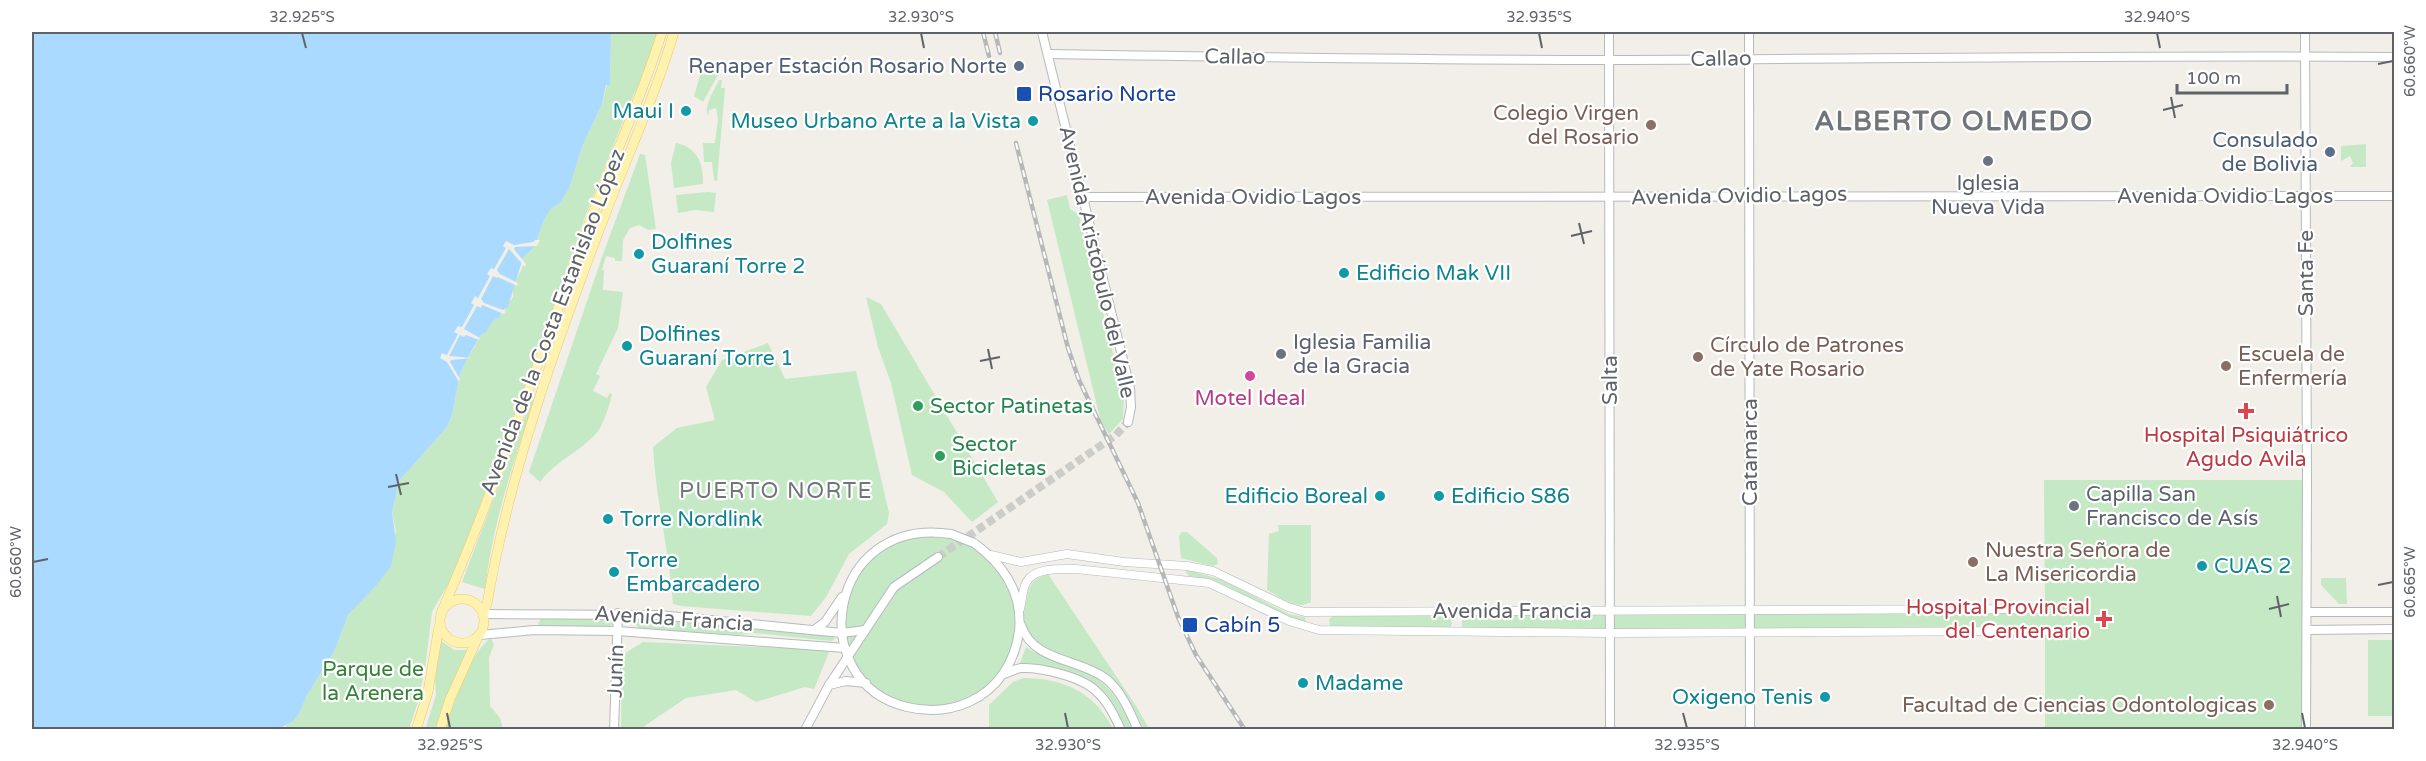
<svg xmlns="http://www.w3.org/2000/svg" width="2426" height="761" viewBox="0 0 2426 761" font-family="'Varela Round',sans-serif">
	<rect width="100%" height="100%" fill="#f1efe8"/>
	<g fill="#c5e8c5">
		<path d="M611 32H662L639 94 635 91 586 214 533 365 454 574 432 612 425 669 417 705 409 729 287 730 286 725 293 721 299 714 307 695 334 652 348 615 376 586 396 531 392 512 399 481 447 427 452 415 460 374 467 360 481 335 486 332 494 320 499 318 513 297V287L523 266V258L534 247 544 220 551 209 560 203 569 189 582 147 602 104 607 85H610Z"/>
		<path d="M702 69 718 75 703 102 694 96Z"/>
		<path d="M719 80H722L721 88H725L717 181 714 180 712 162H704L703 143H715L718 119 716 108 709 110 708 116C704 104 713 93 719 80Z"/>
		<path d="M676 143C698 148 703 163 703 184L674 188 671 163Z"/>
		<path d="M2366 144V167H2350L2353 163 2350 156 2341 161V146Z"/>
		<path d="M640 154 645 155 656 229 648 230 639 225 630 228 623 240 622 261H615V258L606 256 602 270H604L603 290 623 292 618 328 596 374 600 376 593 391 607 398 610 393 612 394C609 406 605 421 598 431 582 451 555 461 540 482L529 472 601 260Z"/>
		<path d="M708 192 716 193 714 212 695 210 678 213 676 195Z"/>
		<path d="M1067 195 1070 209 1079 215 1124 398 1123 419 1109 434 1101 422 1047 200Z"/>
		<path d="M866 297 881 304 998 502 972 522 944 492 912 475 891 383 878 347Z"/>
		<path d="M768 343 785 379 856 371 889 513 887 524 849 554 826 597 811 616 681 606 673 604C669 551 656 500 653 447L677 428 715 420 706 387 722 360Z"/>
		<path d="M532 398 534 400C514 461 492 525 485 589L462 582Z"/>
		<path d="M2044 480H2307L2306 729H2045V631L1462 630V611L2045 608Z"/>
		<path d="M1278 525H1311V602C1295 611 1281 597 1267 590L1269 534 1279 531Z"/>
		<path d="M1182 532H1187L1217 558 1218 564 1212 566 1181 558 1179 536Z"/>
		<circle cx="930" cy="621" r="87"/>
		<path d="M1188 570 1223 580 1289 614 1305 617 1306 622 1294 620 1218 582 1189 576 1186 572Z"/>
		<path d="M1048 574 1138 709 1149 729H1144C1134 711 1125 688 1108 675 1077 651 1012 658 1026 600 1030 585 1032 579 1048 574Z"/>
		<path d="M2321 578H2346L2347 604H2339L2321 585Z"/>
		<path d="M1334 615H1450L1452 624 1450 628 1333 627 1330 626 1329 619Z"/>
		<path d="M607 618 612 620 613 624 608 627 539 626 538 624 541 619Z"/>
		<path d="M639 619 740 626 753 629 832 636 835 639 831 641 754 633 738 635 640 629 636 625Z"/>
		<path d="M490 638 494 644 489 658 490 706 500 718 503 729 444 730C455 697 465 662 490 638Z"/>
		<rect x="2368" y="640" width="26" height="76"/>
		<path d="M441 641 454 650H467L436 729 425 730 436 695 435 679Z"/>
		<path d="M643 642 830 650 814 689 805 687 756 702 736 690 686 698 640 729 621 730 622 655Z"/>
		<path d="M1026 647C1047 662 1069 663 1091 675 1112 686 1123 708 1133 729H1126C1105 687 1091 675 1044 666 1036 664 1028 665 1020 663Z"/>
		<path d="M1023 678C1064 678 1095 693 1113 729H989V705L1013 682Z"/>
	</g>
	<path fill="#aadaff" d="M32 32H611L610 85H606L602 104 582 147 569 189 560 203 551 209 544 220 534 247 523 258 508 307 504 309 499 318 494 320 486 332 481 335 472 350 460 374 452 415 447 427 399 481 392 512 396 542 391 566 376 586 348 615 334 652 307 695 299 714 293 721 279 729H32Z"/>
	<path fill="#f1efe8" d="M535 240H540L537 246 515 247 514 249 526 264 525 267 509 249 497 270 500 274 518 283 517 286 498 277 497 278 493 276 481 299 484 303 506 311 504 314 482 305 481 308 477 306 464 329 480 338 479 340 466 335 464 337 460 335 449 356 472 358 451 360 450 362 460 379 459 382 447 362 440 358 442 353 447 355 458 334 454 332 458 326 462 327 474 305 471 303 475 296 478 298 490 276 487 274 491 268 494 269 506 248 503 246 506 241 514 245 533 242Z"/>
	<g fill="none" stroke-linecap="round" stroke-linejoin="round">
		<path stroke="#ccccc8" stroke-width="8" stroke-dasharray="8 4" stroke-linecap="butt" d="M938 557 1116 435 1128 422"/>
		<defs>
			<g id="tertiary">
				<path d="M991 555 1021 562 1067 554 1124 562 1187 566 1213 571 1288 607 1305 612 2045 609"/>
				<path d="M1020 609C1022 601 1022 589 1027 581 1036 567 1061 569 1076 569L1209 583 1289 621 1319 630 1610 633 2045 631"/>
			</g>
			<g id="secondary">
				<path d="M1042 32 1130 388 1131 407 1128 422"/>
				<path d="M1609 32 1610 730"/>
				<path d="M1749 32 1750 730"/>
				<path d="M2305 32 2307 480 2306 730"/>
				<path d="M1048 54C1235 57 1422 60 1609 60 1871 59 2133 55 2394 57"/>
				<path d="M1083 197 2394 196"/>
				<path d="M951 534C827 515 803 682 907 707 928 712 949 711 969 702 998 689 1015 662 1019 631 1023 593 1004 565 974 543"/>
				<path d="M2307 612H2394"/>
				<path d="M483 614 659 615 842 633 865 630"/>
				<path d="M1021 625C1033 662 1078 658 1105 678 1121 690 1130 712 1138 730"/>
				<path d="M814 630 825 622 842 597"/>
				<path d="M2307 630 2394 629"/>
				<path d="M480 635 534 630 617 631 845 648"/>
				<path d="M1004 674C1010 672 1015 669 1021 668 1041 667 1082 677 1096 691 1108 702 1114 715 1121 730"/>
				<path d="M829 685 846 681 866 683"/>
				<path d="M614 730 618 613"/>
				<path d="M805 730 829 685 894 587 938 557"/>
			</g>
			<g id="primary">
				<circle cx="462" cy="621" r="22"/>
				<path d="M442 611C499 480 544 344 594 210 616 151 644 92 662 32"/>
				<path d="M483 612 487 604C510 470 557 341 605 215 628 154 656 94 674 32"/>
				<path d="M416 730 428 692 439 626"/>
				<path d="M440 730 450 699 478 637"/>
			</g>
		</defs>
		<use href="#tertiary" stroke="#b5b8bc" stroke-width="9"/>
		<use href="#secondary" stroke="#b6babf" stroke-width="10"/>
		<use href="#primary" stroke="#f2c960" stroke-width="10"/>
		<use href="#tertiary" stroke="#fff" stroke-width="8"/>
		<use href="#secondary" stroke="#fff" stroke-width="8"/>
		<use href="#primary" stroke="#fff2af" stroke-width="9"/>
		<defs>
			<g id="rail">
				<path d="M983 32 989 56"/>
				<path d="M995 32 1000 53"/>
				<path d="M1016 143 1068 348 1079 380 1138 503 1178 617 1196 655 1245 730"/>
			</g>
		</defs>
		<use href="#rail" stroke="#b6b7b8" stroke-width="4.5"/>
		<use href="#rail" stroke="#fff" stroke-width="2" stroke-dasharray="7" stroke-linecap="butt"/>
		<defs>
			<path id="secondary-bridge" d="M951 534 974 543"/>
		</defs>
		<use href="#secondary-bridge" stroke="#b6babf" stroke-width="10" stroke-linecap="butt"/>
		<use href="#secondary-bridge" stroke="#fff" stroke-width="8"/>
	</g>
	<path fill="none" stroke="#5f6368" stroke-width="2" d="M302 33 306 48M921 33 924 48M1539 33 1542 48M2157 33 2160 48M2378 64 2393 61M2171 97 2175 118M2163 110 2183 105M1579 223 1584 244M1571 236 1592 231M988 349 992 369M980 361 1000 357M396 474 401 495M388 487 409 483M33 562 48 559M2378 585 2393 582M2277 596 2281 617M2269 609 2289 604M447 713 450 728M1065 713 1068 728M1683 713 1687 728M2302 713 2305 728"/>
	<g fill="#5c6f8a" stroke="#fff" stroke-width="2">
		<circle cx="1019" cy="66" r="6"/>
		<circle cx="2330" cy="152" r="6"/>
	</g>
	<g fill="#1a4fb4" stroke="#fff" stroke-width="2">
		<rect x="1016" y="86" width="16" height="16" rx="3"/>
		<rect x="1182" y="617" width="16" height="16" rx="3"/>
	</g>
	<g fill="#0f9aa8" stroke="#fff" stroke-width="2">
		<circle cx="686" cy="111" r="6"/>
		<circle cx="1033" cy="121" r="6"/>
		<circle cx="639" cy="254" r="6"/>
		<circle cx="1344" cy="273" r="6"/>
		<circle cx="627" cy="346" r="6"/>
		<circle cx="1380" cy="496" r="6"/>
		<circle cx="1439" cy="496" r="6"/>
		<circle cx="608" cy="519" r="6"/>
		<circle cx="2202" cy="566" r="6"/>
		<circle cx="614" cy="572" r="6"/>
		<circle cx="1303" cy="683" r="6"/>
		<circle cx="1825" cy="697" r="6"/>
	</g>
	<g fill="#8d6e63" stroke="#fff" stroke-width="2">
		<circle cx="1651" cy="125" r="6"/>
		<circle cx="1698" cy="357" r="6"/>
		<circle cx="2226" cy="366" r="6"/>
		<circle cx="1973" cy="562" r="6"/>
		<circle cx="2269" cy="705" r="6"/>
	</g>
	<g fill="#6b7280" stroke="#fff" stroke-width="2">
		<circle cx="1988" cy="161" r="6"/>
		<circle cx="1281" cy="354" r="6"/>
		<circle cx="2074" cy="506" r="6"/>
	</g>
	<circle fill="#d1479c" stroke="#fff" stroke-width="2" cx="1250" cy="376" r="6"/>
	<g fill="#2e9e5b" stroke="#fff" stroke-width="2">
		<circle cx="918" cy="406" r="6"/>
		<circle cx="940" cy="456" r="6"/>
	</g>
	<g fill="#e0444e" stroke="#fff" stroke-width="2">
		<path d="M2243 402h6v6h6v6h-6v6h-6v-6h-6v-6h6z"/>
		<path d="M2101 610h6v6h6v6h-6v6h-6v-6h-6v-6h6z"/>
	</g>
	<g text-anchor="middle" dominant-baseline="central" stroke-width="4.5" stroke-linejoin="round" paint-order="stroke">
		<g font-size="21" fill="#5f6368" stroke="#fff">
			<text transform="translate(1235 57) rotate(1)">Callao</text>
			<text transform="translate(1721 59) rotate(-1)">Callao</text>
			<text transform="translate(1739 196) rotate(-1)">Avenida Ovidio Lagos</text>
			<text x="2225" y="196">Avenida Ovidio Lagos</text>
			<text x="1253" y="197">Avenida Ovidio Lagos</text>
			<text transform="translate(1097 262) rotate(77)">Avenida Aristóbulo del Valle</text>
			<text transform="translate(2306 273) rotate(-90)">Santa Fe</text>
			<text transform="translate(553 322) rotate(-69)">Avenida de la Costa Estanislao López</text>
			<text transform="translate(1610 380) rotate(-90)">Salta</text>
			<text transform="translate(1750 452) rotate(-90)">Catamarca</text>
			<text x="1512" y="611">Avenida Francia</text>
			<text transform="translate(674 619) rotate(4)">Avenida Francia</text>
			<text transform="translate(616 671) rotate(-88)">Junín</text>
		</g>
		<g font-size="21" fill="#4e5e75" stroke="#fff" text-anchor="end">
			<text x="1007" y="66">Renaper Estación Rosario Norte</text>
			<text x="2318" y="140">Consulado<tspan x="2318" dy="24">de Bolivia</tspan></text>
		</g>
		<g font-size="21" fill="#164399" stroke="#fff" text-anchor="start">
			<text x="1038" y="94">Rosario Norte</text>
			<text x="1204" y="625">Cabín 5</text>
		</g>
		<g font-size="21" fill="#0d838f" stroke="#fff" text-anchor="start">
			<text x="674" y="111" text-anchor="end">Maui I</text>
			<text x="1021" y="121" text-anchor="end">Museo Urbano Arte a la Vista</text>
			<text x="651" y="242">Dolfines<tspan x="651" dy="24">Guaraní Torre 2</tspan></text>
			<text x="1356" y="273">Edificio Mak VII</text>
			<text x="639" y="334">Dolfines<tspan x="639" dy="24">Guaraní Torre 1</tspan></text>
			<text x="1368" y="496" text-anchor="end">Edificio Boreal</text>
			<text x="1451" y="496">Edificio S86</text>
			<text x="620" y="519">Torre Nordlink</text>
			<text x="626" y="560">Torre<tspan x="626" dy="24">Embarcadero</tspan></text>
			<text x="2214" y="566">CUAS 2</text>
			<text x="1315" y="683">Madame</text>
			<text x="1813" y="697" text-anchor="end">Oxigeno Tenis</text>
		</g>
		<g font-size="21" fill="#785e54" stroke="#fff" text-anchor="start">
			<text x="1639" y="113" text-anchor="end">Colegio Virgen<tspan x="1639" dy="24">del Rosario</tspan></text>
			<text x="1710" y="345">Círculo de Patrones<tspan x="1710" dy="24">de Yate Rosario</tspan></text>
			<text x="2238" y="354">Escuela de<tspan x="2238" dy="24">Enfermería</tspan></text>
			<text x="1985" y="550">Nuestra Señora de<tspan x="1985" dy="24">La Misericordia</tspan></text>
			<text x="2257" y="705" text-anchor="end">Facultad de Ciencias Odontologicas</text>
		</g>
		<g font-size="21" fill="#5b616d" stroke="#fff" text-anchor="start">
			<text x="1988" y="183" text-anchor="middle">Iglesia<tspan x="1988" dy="24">Nueva Vida</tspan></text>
			<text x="1293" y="342">Iglesia Familia<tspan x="1293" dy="24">de la Gracia</tspan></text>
			<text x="2086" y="494">Capilla San<tspan x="2086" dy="24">Francisco de Asís</tspan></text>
		</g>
		<g font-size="21" fill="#b23c85" stroke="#fff">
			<text x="1250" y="398">Motel Ideal</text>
		</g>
		<g font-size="21" fill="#27864d" stroke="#fff" text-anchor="start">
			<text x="930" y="406">Sector Patinetas</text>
			<text x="952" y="444">Sector<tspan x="952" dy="24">Bicicletas</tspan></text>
		</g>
		<g font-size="21" fill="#be3a42" stroke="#fff">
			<text x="2246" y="435">Hospital Psiquiátrico<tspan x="2246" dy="24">Agudo Avila</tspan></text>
			<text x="2090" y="607" text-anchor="end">Hospital Provincial<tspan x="2090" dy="24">del Centenario</tspan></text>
		</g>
		<g font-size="21" fill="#348238" stroke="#fff">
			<text x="373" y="669">Parque de<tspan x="373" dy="24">la Arenera</tspan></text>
		</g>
		<g font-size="22" letter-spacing="1.5" fill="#70757a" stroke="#fff">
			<text x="776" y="491">PUERTO NORTE</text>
		</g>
		<g font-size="27" font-weight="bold" letter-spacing="1.5" fill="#70757a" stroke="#fff">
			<text x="1954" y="121">ALBERTO OLMEDO</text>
		</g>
	</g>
	<rect width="2426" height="761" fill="none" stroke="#ffffff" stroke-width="66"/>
	<path d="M2177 84v9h110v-9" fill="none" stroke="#5f6368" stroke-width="3"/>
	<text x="2186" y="84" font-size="18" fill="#5f6368" stroke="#ffffff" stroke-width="4.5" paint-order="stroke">100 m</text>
	<rect x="33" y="33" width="2360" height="695" fill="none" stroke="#5f6368" stroke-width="2"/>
	<g font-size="15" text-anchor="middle" fill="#5f6368">
		<text x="302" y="22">32.925°S</text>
		<text x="921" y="22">32.930°S</text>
		<text x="1539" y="22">32.935°S</text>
		<text x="2157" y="22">32.940°S</text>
		<text transform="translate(2410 61) rotate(-90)" y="5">60.660°W</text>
		<text transform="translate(16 562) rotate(-90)" y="5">60.660°W</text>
		<text transform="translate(2410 582) rotate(-90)" y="5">60.665°W</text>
		<text x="450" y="750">32.925°S</text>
		<text x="1068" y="750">32.930°S</text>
		<text x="1687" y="750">32.935°S</text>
		<text x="2305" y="750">32.940°S</text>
	</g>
</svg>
